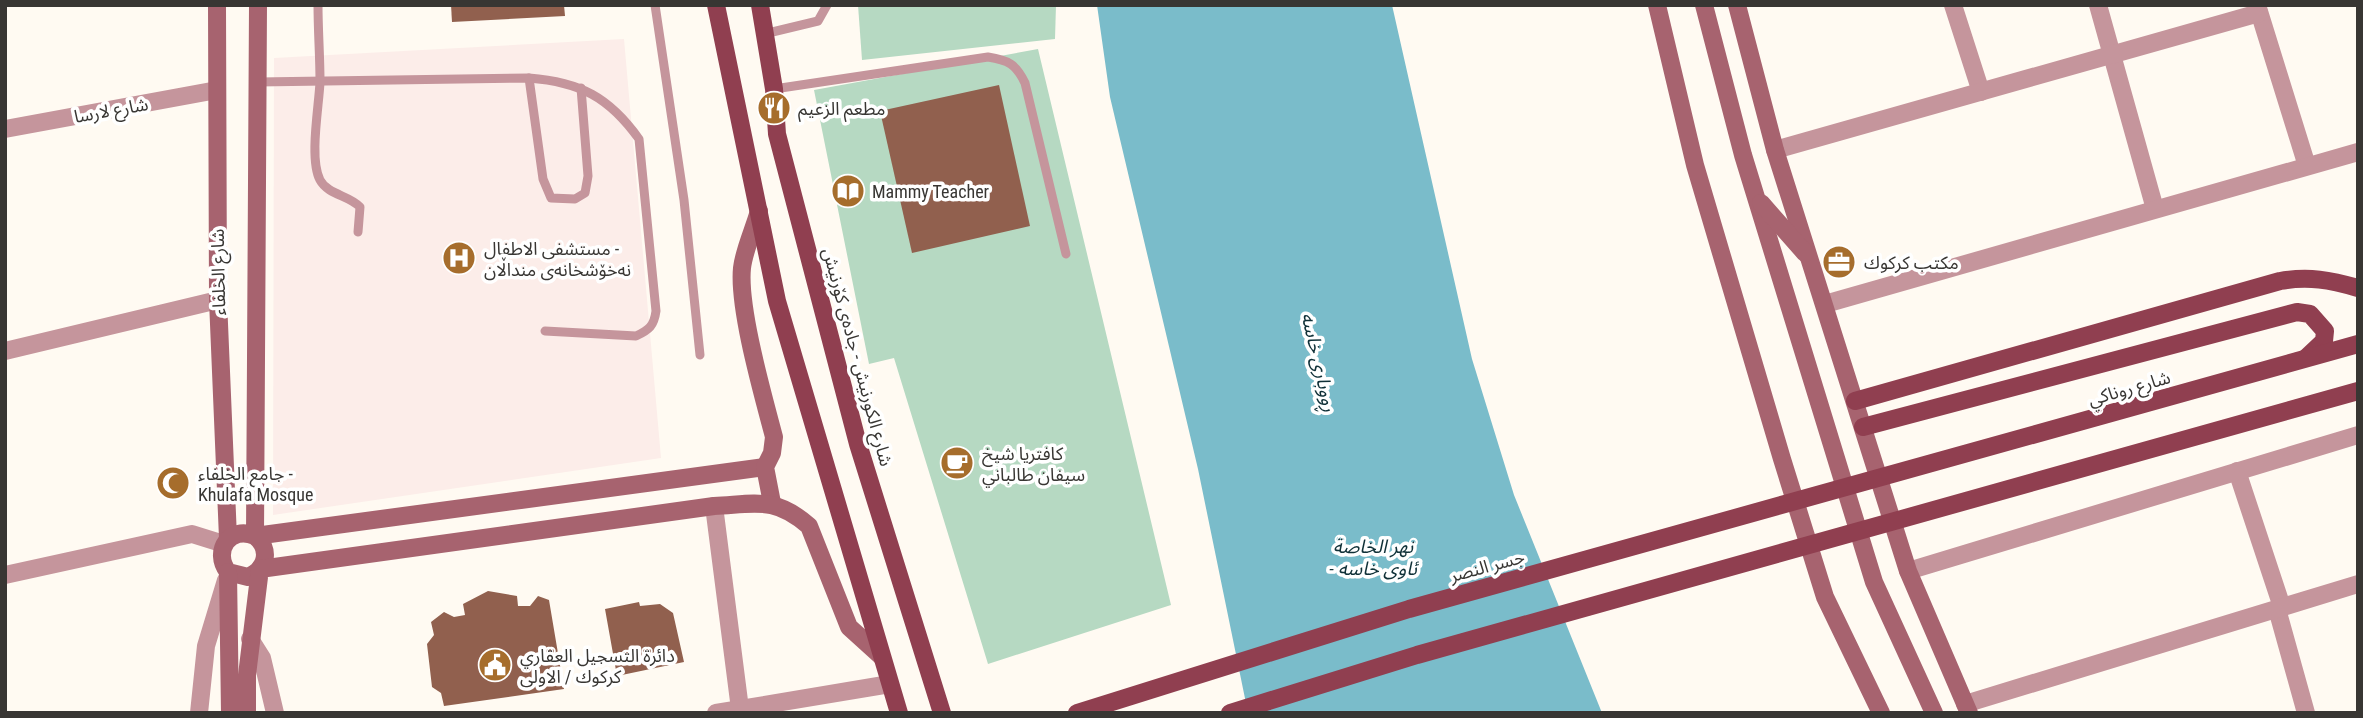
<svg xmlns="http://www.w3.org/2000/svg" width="2363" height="718" viewBox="0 0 2363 718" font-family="'Roboto Condensed','Noto Sans Arabic',sans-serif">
	<rect width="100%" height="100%" fill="#fffaf2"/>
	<path fill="#fcede9" d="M624 39 661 458 273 515 274 58Z"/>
	<g fill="#b6d9c2">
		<path d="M858 5H1056L1055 39 862 60Z"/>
		<path d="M1038 49 1171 605 988 664 894 358 869 364 814 90Z"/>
	</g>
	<path fill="#7abcca" d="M1097 5H1392L1472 359 1514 495 1602 713H1248L1198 469 1110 97Z"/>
	<g fill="#91604e">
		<path d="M451 5H564L565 16 452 22Z"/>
		<path d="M999 85 1030 226 912 253 880 111Z"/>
		<path d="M488 591 517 596 518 606H530L538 596 549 600 564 689 444 706 441 693 432 687 427 644 434 635 431 622 444 612 454 617 465 615 463 604Z"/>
		<path d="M639 602 640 606 660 604 673 613 684 662 617 676 605 609Z"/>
	</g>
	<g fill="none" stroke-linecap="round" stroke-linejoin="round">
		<g stroke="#c5959c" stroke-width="9">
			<path d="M318 5C318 31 320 56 320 82 319 106 309 159 320 180 328 195 349 195 360 207L358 232"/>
			<path d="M655 5 684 200 700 355"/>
			<path d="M764 34 818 21 827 5"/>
			<path d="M529 78 543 179 551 198 575 199 585 193 588 176 581 88"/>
			<path d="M258 82 529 78C580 82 609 97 639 139L656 311C654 326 649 330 636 336L545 331"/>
			<path d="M774 89 988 57C1008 60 1016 64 1025 83L1066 254"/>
		</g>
		<g stroke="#c5959c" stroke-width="18">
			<path d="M1953 5 1981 92"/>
			<path d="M2098 5 2155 209"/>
			<path d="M2257 5 2307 166"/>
			<path d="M5 129 217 90"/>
			<path d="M1775 150 2259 13"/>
			<path d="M1825 304 2358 152"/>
			<path d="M5 351 218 300"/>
			<path d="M2237 471 2282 607"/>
			<path d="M714 506 740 709"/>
			<path d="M1908 571 2358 435"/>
			<path d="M5 575 192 534 224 544"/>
			<path d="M2277 609 2306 713"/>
			<path d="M250 639 262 658 275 713"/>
			<path d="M1965 704 2358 584"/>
			<path d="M199 713 206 646 226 580"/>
			<path d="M716 713 890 684"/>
		</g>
		<g stroke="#a7636f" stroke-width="18">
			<path d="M217 5 218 300 228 538"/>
			<path d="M258 5 255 536C271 549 267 569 248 577L228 572C212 551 230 525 255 536L765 467"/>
			<path d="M1657 5 1695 165 1782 459 1825 597 1881 713"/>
			<path d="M1704 5 1743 155 1874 582 1934 713"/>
			<path d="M1737 5 1775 150 1908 571 1969 713"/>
			<path d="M1761 203 1805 253"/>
			<path d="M759 211C754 229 744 250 742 268 738 308 763 395 774 437L772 453 765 467 772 503"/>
			<path d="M228 572 230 713"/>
			<path d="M247 713V675L260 569 714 506C756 504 775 496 809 526L849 627 881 656"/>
		</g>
		<g stroke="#903f50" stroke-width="18">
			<path d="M716 5 777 301 899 713"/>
			<path d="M760 5 774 89 777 134 858 444 942 713"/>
			<path d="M1855 401 2280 281C2309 276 2330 280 2358 288"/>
			<path d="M1863 427 2297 312 2310 314 2325 331 2324 341 2307 357"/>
			<path d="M1077 713 1409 609 2358 344"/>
			<path d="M1230 713 1417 655 2358 391"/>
		</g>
	</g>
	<defs>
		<symbol id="restaurant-disc" viewBox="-11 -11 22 22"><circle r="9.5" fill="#a66d2c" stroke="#fff"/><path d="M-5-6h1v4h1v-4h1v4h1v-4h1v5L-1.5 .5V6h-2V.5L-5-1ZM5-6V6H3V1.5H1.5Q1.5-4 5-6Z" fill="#fff"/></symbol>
		<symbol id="library-disc" viewBox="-11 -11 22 22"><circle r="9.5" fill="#a66d2c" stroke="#fff"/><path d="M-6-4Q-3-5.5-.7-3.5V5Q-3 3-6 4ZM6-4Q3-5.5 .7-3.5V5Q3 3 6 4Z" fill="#fff"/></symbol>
		<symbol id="hospital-disc" viewBox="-11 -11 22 22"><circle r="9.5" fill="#a66d2c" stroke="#fff"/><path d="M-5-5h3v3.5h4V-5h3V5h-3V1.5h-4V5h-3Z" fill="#fff"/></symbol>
		<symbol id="office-disc" viewBox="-11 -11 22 22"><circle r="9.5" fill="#a66d2c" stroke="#fff"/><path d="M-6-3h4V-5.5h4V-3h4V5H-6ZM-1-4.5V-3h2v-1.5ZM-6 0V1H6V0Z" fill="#fff"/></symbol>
		<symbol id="cafe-disc" viewBox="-11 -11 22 22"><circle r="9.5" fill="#a66d2c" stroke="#fff"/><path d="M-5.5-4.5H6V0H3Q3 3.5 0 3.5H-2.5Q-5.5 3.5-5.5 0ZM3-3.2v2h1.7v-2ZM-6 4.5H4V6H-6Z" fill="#fff"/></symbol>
		<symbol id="mosque-disc" viewBox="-11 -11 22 22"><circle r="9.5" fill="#a66d2c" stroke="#fff"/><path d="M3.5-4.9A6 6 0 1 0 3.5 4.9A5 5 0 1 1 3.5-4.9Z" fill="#fff"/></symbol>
		<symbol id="civic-disc" viewBox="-11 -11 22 22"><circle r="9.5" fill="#a66d2c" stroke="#fff"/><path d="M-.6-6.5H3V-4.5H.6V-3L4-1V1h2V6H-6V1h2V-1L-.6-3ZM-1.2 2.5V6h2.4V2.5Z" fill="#fff"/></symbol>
	</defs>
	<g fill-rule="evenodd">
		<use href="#restaurant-disc" x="755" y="89" width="38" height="38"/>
		<use href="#library-disc" x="829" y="172" width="38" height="38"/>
		<use href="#hospital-disc" x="440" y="239" width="38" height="38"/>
		<use href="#office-disc" x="1820" y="243" width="38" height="38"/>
		<use href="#cafe-disc" x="938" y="444" width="38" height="38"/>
		<use href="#mosque-disc" x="154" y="464" width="38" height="38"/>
		<use href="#civic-disc" x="476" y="646" width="38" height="38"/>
	</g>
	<g text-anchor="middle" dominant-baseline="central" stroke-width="7" stroke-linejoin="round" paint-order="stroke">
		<g font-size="18" fill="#383633" stroke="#fff" text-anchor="start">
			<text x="798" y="108">مطعم الزعيم</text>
			<text x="872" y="191">Mammy Teacher</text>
			<text x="484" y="248">مستشفى الاطفال -<tspan x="484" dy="21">نەخۆشخانەی منداڵان</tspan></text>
			<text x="1864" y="262">مكتب كركوك</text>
			<text x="982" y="453">كافتريا شيخ<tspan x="982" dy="21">سيفان طالباني</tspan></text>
			<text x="198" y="473">جامع الخلفاء -<tspan x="198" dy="21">Khulafa Mosque</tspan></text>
			<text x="520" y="655">دائرة التسجيل العقاري<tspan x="520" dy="21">كركوك / الاولى</tspan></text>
		</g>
		<g font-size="18" fill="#383633" stroke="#fff">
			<text transform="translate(111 110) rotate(-10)">شارع لارسا</text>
			<text transform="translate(218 272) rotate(-91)">شارع الخلفاء</text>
			<text transform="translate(858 357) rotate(75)">شارع الكورنيش - جادەی کۆرنیش</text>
			<text transform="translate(2129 388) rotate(-16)">شارع روناكي</text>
			<text transform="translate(1487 566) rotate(-15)">جسر النصر</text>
		</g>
		<g font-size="19" font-style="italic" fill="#0f3037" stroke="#fff">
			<text transform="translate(1319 362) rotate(77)">ڕووباری خاسە</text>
			<text x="1373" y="546">نهر الخاصة<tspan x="1373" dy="22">- ئاوی خاسە</tspan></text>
		</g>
	</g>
	<rect width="2363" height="718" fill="none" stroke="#383633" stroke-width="14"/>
</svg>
